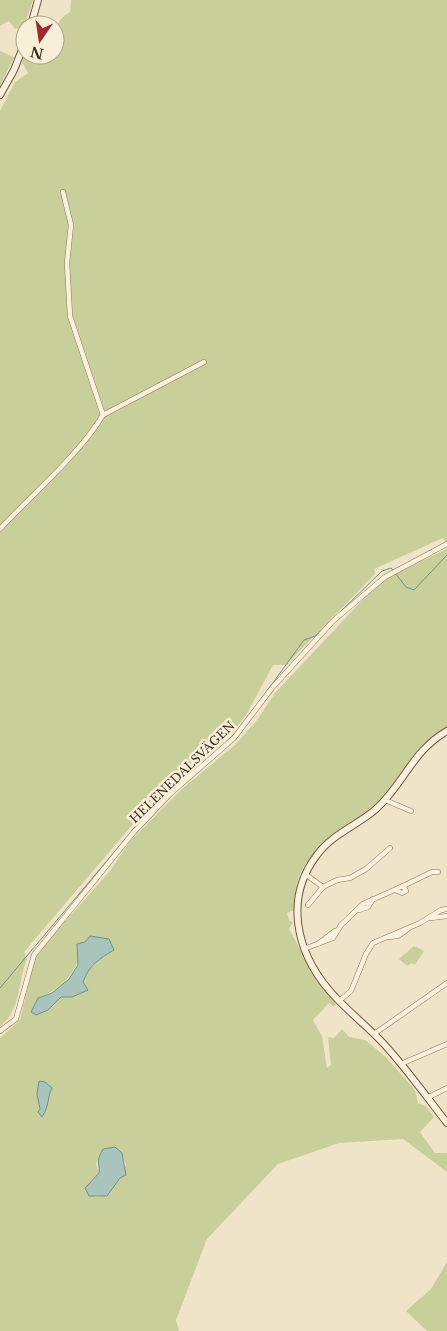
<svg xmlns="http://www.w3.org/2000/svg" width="447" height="1331" viewBox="0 0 447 1331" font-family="'Libre Baskerville',serif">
	<rect width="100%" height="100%" fill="#f0e4c8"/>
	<g fill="#c9cf9b" fill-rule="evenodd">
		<path d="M0 0H33L24 27 15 29 9 21 0 26Z"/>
		<path d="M71 0H447V545L443 538 374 569 375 574 286 665H273L246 715 233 732 215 750 164 791 145 810 24 952 27 959C17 984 22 1009 0 1026V111L15 82 28 73 22 62 25 55H30L36 63 43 55H55C55 36 52 22 70 12Z"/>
		<path d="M0 51 14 57 0 86Z"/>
		<path d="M447 549V728C415 741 403 777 380 800 358 823 328 834 309 859 297 874 294 892 294 910L287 913 289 920 293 923 289 929 316 978 336 1004 334 1007 329 1003 313 1020 322 1036 327 1068 331 1065 328 1037 334 1038 342 1029 349 1037 365 1040 386 1057 415 1090 418 1103 426 1106 434 1117 420 1132 435 1153H447V1172L403 1139 339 1143 278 1164 207 1239 176 1320 179 1331H0V1038L20 1020 34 960 46 943 110 871 130 841 183 788 235 745 257 720 275 693 370 592 392 575ZM90 936 109 940 114 950C99 959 89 965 83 982L88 990 72 997H61L48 1010 38 998C71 985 77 966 90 936ZM122 1153 126 1165 107 1196 95 1197 87 1185 99 1173 96 1164 100 1154Z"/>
		<path d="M414 946 424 951 415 965 412 963 407 966 399 959Z"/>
		<path d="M447 1262V1331H427L406 1311 431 1289Z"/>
	</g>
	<g fill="#a9c4bc" stroke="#6f938a">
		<path d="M90 936 109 939 114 950C99 959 89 965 83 982L88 990 72 997H61L48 1010 36 1015 31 1012 38 998 52 993 69 979 78 965 77 944 85 942Z"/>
		<path d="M39 1081 45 1082 52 1088C47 1097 50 1105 42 1117L38 1112 40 1109 37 1094Z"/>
		<path d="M115 1147 122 1153 126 1175 120 1178 107 1196H89L85 1188 99 1173C100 1161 95 1164 103 1149Z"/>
	</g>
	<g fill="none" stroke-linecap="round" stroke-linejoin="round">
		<g stroke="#6f938a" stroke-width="1">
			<path d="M337 615 382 571 391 568 406 587 414 590 447 555"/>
			<path d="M251 713 304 640 315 636 324 628"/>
			<path d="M227 741 235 733"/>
			<path d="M0 988 147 813 169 791 207 759"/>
		</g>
		<defs>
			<g id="street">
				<path d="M63 192 71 225 67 263 70 316 103 415"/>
				<path d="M0 529C32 494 79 455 103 415L204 362"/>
				<path d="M385 800 411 811"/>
				<path d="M305 874 323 887"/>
				<path d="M403 886 432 872H438"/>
				<path d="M308 905 323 887 337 880 350 878 366 869 390 848"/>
				<path d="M359 910 368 907 373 899"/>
				<path d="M431 918 447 916"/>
				<path d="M388 937 398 936 408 929"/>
				<path d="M319 943 335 931"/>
				<path d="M304 949 333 938 341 925 363 904 403 886 406 891 402 893 395 890"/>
				<path d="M339 1001 351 991 366 954 373 943 420 923 441 910 447 909"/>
				<path d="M0 1031 16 1019 34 955 133 833 170 794 234 738 272 688 333 621 385 577 447 544"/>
				<path d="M374 1034 447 983"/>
				<path d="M401 1064 447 1044"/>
				<path d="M427 1098 447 1088"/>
			</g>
			<g id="secondary">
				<path d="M31 25 38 0"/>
				<path d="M0 95 14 70 25 42"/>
				<path d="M447 731C412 751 404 784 376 809 358 825 332 834 317 855 284 898 296 951 329 990 345 1009 366 1025 383 1043 406 1068 426 1096 447 1123"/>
			</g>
		</defs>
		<use href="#street" stroke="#8d765c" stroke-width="5.5"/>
		<use href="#secondary" stroke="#6f573f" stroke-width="8"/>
		<use href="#street" stroke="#faf1dc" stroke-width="4.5"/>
		<use href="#secondary" stroke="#faf1dc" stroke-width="6"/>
	</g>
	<g text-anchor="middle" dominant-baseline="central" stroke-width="5" stroke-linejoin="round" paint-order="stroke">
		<g font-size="12" fill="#3d2e20" stroke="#f7eed8">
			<text transform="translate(182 772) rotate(-44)">HELENEDALSVÄGEN</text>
		</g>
	</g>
	<g transform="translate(40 40) rotate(193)"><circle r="24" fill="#f7eed8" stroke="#ada18e"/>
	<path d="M0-4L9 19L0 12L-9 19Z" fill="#9e2a2b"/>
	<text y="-8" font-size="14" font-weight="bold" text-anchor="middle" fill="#3d2e20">N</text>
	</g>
</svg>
